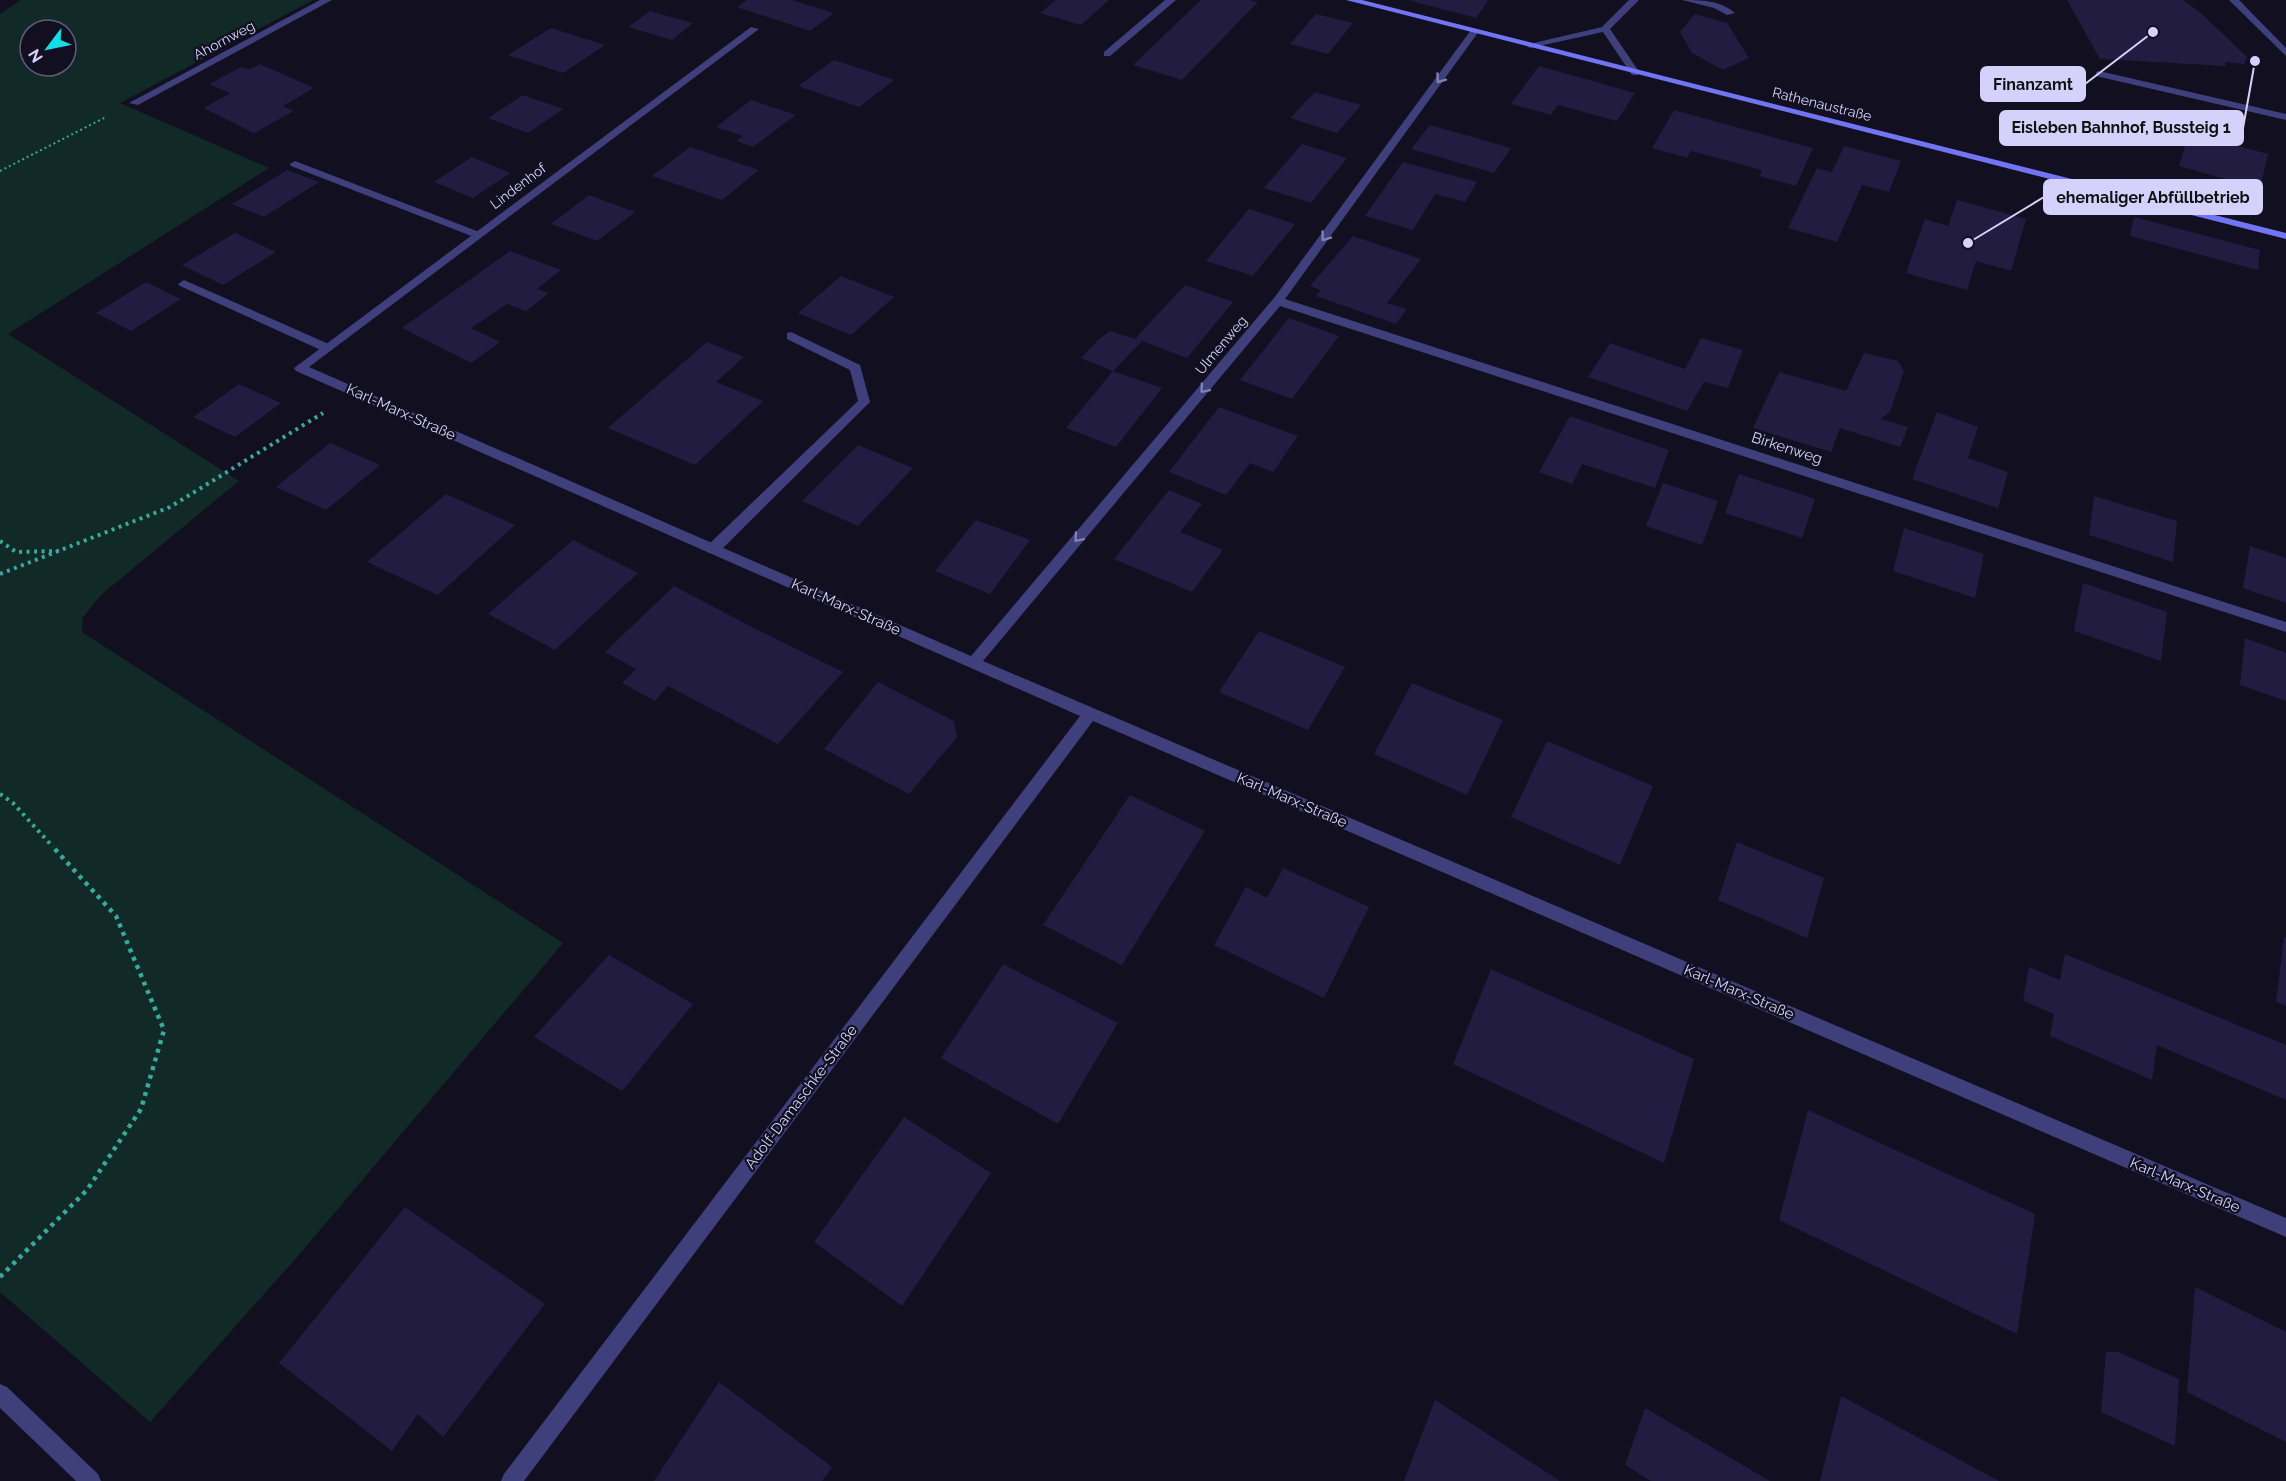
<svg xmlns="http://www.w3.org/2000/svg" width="2286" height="1481" viewBox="0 0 2286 1481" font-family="Raleway,sans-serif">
	<rect width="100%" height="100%" fill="#110f20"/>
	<path fill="#122a27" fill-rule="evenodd" d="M21 0H313L120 103 269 168 8 334 239 481 102 594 83 617 82 632 563 943 298 1256 150 1422 0 1292V14ZM30 30H66V66H30Z"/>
	<g fill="#221c40">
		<path d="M747 0H792L834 13 810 31 737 7Z"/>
		<path d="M1056 0H1109L1081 25 1040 13Z"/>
		<path d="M1201 0H1249L1258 2 1182 80 1133 65Z"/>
		<path d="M1408 0H1486L1488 1 1476 18Z"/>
		<path d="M2067 0H2183L2201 13 2247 57 2244 64 2225 62 2226 66 2100 59Z"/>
		<path d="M650 11 693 23 672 40 628 27Z"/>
		<path d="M1316 14 1353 23 1328 54 1290 44Z"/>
		<path d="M1695 14 1727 23 1749 58 1723 70 1692 53 1680 32Z"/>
		<path d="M551 28 605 45 563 73 508 55Z"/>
		<path d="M834 60 894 80 859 107 798 86Z"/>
		<path d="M260 64 314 88 283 106 294 111 254 133 204 108 230 93 209 84 241 67 250 69Z"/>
		<path d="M1539 66 1635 93 1617 121 1558 105 1551 115 1511 104Z"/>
		<path d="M1315 92 1361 105 1337 133 1290 118Z"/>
		<path d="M523 95 563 109 528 133 488 118Z"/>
		<path d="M751 100 796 115 753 147 736 141 743 136 716 127Z"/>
		<path d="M1674 110 1813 148 1796 186 1759 176 1762 170 1691 151 1687 158 1652 148Z"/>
		<path d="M1430 125 1511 148 1494 173 1411 149Z"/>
		<path d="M2189 133 2268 154 2260 189 2179 166Z"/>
		<path d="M1302 144 1347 158 1311 203 1264 188Z"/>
		<path d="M1844 146 1901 161 1889 192 1862 185 1837 242 1788 228 1817 168 1832 172Z"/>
		<path d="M690 147 759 170 722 200 652 176Z"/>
		<path d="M472 157 510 173 473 198 434 182Z"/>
		<path d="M1403 162 1477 182 1465 202 1435 194 1413 230 1365 216Z"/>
		<path d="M287 170 319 182 264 217 232 204Z"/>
		<path d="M589 195 635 212 597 241 551 224Z"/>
		<path d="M1957 200 2026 219 2011 271 1976 261 1967 290 1906 273 1925 219 1948 226Z"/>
		<path d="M1249 209 1295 224 1253 276 1206 261Z"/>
		<path d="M2134 217 2260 250 2258 270 2130 236Z"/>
		<path d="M235 233 276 252 223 285 182 265Z"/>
		<path d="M1353 236 1421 259 1387 303 1407 309 1396 324 1316 296 1321 290 1310 286Z"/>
		<path d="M510 251 561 270 537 289 549 293 526 311 507 304 471 328 500 342 471 363 402 328Z"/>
		<path d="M841 276 894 297 851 335 798 313Z"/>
		<path d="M146 282 181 299 131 331 96 313Z"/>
		<path d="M1185 285 1233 302 1187 358 1142 341 1113 371 1081 358 1097 341 1110 331 1135 339Z"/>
		<path d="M1289 318 1339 336 1292 399 1240 380Z"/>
		<path d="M1701 338 1743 350 1728 388 1704 382 1687 411 1588 377 1610 343 1685 369Z"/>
		<path d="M707 342 744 357 716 382 763 401 695 465 608 428Z"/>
		<path d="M1864 353 1898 361 1904 371 1890 412 1881 419 1908 427 1900 447 1840 428 1831 452 1753 428 1779 372 1846 391Z"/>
		<path d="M1113 371 1162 388 1116 447 1066 428Z"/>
		<path d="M239 384 281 403 235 437 193 417Z"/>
		<path d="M1219 407 1298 436 1273 472 1250 463 1226 495 1169 472Z"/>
		<path d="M1937 412 1978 427 1968 458 2008 472 1998 508 1912 479Z"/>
		<path d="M1570 416 1669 450 1655 488 1582 464 1572 484 1539 472Z"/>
		<path d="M330 443 380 465 326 510 276 487Z"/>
		<path d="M858 445 913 468 858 526 802 501Z"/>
		<path d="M1739 474 1815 499 1802 538 1725 513Z"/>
		<path d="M1663 483 1718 501 1702 545 1646 526Z"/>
		<path d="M1169 490 1202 504 1180 532 1223 550 1192 592 1114 559Z"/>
		<path d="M446 494 515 525 438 595 367 562Z"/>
		<path d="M2094 496 2177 521 2173 562 2089 535Z"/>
		<path d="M976 520 1030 540 990 594 935 571Z"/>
		<path d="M1904 528 1984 554 1975 598 1893 571Z"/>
		<path d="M573 540 638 573 555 650 488 614Z"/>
		<path d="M2250 546 2286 558V603L2243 588Z"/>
		<path d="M2083 583 2167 612 2161 661 2074 631Z"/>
		<path d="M674 586 750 626 843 672 778 744 668 686 655 701 622 683 636 669 605 652Z"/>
		<path d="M1259 631 1345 667 1308 730 1219 692Z"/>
		<path d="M2245 638 2286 653V701L2240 685Z"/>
		<path d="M878 682 954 721 957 737 909 794 824 749Z"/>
		<path d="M1412 683 1503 720 1467 795 1374 754Z"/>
		<path d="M1547 741 1653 786 1620 865 1511 817Z"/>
		<path d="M1130 795 1205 831 1122 965 1043 925Z"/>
		<path d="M1737 842 1824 878 1807 938 1718 900Z"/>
		<path d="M1283 868 1369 907 1324 998 1214 945 1246 887 1267 898Z"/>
		<path d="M2284 937 2286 938V1006L2276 1002Z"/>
		<path d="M2065 954 2286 1045V1100L2157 1045 2152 1080 2050 1036 2054 1014 2023 1001 2029 967 2060 980Z"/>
		<path d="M609 955 693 1004 622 1091 534 1037Z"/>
		<path d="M1003 964 1118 1023 1058 1124 941 1058Z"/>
		<path d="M1491 969 1694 1059 1664 1163 1453 1064Z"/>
		<path d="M1808 1110 2035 1214 2017 1334 1779 1220Z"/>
		<path d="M904 1117 991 1173 902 1306 814 1242Z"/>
		<path d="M405 1207 545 1304 443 1437 418 1414 392 1451 279 1363Z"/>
		<path d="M2195 1287 2286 1332V1442L2187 1392Z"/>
		<path d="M2106 1352H2118L2179 1379 2175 1446 2101 1412Z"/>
		<path d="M719 1382 832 1467 822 1481H654Z"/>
		<path d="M1841 1396 1999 1481H1820Z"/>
		<path d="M1435 1400 1560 1481H1404Z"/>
		<path d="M1645 1408 1770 1481H1651L1625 1465Z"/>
	</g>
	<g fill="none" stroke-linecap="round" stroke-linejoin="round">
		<path stroke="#38a99c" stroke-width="2" stroke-dasharray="2 3" stroke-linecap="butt" d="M0 171 106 117"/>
		<g stroke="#38a99c" stroke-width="4" stroke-dasharray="3 4.5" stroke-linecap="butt">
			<path d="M0 541 16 552 59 551"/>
			<path d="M0 574 170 507 323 413"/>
			<path d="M0 794 13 803 53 847"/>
		</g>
		<path stroke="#38a99c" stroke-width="4.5" stroke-dasharray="4 5" stroke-linecap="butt" d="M0 1277 87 1190 141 1109 164 1030 116 916 52 846"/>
		<g fill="#3e3f7b" fill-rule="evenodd">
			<path d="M1165 0H1176L1110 56H1104V52Z"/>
			<path d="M1682 0C1701 0 1720 0 1735 13L1727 15 1714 8Z"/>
			<path d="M2099 71 2286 114V120L2096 76V72Z"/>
			<path d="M295 161 482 233 483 235 478 238 474 237 291 166 290 164Z"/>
			<path d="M184 280 331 345 333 348 331 351H323L180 286 178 284Z"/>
			<path d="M791 332 860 365 870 402 718 553H708L706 549 708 545 858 401 850 370 787 339V333Z"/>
		</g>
		<g fill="#3e3f7b" fill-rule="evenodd">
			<path d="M320 0H332L138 105 129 103Z"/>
			<path d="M1629 0H1639L1610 29 1640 73 1638 75H1632L1603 32 1530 48 1525 45 1602 27Z"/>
			<path d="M2229 0H2239L2286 48V56Z"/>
			<path d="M751 27 759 29 309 367 971 656 1274 298 1471 30H1477V34L1285 299 2286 622V632L1280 306 983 661 2286 1218V1237L1093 721 524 1481H501L504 1474 1080 716 296 371 294 368Z"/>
			<path d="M0 1384 7 1387 98 1474 101 1481H76L0 1408Z"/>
		</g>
		<path fill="#7175f3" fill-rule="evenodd" d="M1346 0H1362L2286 233V239Z"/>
	</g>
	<defs><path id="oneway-chevron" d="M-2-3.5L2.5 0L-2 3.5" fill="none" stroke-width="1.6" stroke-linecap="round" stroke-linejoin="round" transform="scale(1.5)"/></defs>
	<g stroke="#8281b5">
		<use href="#oneway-chevron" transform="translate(1440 79) rotate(126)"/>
		<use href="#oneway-chevron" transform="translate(1325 237) rotate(126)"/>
		<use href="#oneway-chevron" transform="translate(1204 389) rotate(130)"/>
		<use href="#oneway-chevron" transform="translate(1078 538) rotate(130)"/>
	</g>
	<g text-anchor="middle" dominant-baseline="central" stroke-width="4.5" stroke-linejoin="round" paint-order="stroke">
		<g font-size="14" fill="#d4d2fb" stroke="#110f20">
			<text transform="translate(224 40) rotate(-28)">Ahornweg</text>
			<text transform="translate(1822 104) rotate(14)">Rathenaustraße</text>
			<text transform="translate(518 186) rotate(-37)">Lindenhof</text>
			<text transform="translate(1221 345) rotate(-50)">Ulmenweg</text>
		</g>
		<g font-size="15" fill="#d4d2fb" stroke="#110f20">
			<text transform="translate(401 412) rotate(24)">Karl-Marx-Straße</text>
			<text transform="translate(1787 448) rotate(18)">Birkenweg</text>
			<text transform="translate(846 607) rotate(24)">Karl-Marx-Straße</text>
			<text transform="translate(1292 800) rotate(23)">Karl-Marx-Straße</text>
			<text transform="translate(1739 992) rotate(23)">Karl-Marx-Straße</text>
			<text transform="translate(801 1097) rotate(-53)">Adolf-Damaschke-Straße</text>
			<text transform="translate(2185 1185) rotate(23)">Karl-Marx-Straße</text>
		</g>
	</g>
	<path fill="none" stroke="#d4d2fb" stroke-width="2" d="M2153 32L2085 84M2255 61L2243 128M1968 243L2044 197"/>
	<g fill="#d4d2fb" stroke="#110f20" stroke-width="2">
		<circle cx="2153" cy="32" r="6"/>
		<circle cx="2255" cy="61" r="6"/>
		<circle cx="1968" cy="243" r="6"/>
	</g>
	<g fill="#d4d2fb" stroke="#d4d2fb" stroke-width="2">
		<rect x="1981" y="67" width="104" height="34" rx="6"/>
		<rect x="2000" y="111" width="243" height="34" rx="6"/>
		<rect x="2044" y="180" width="218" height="34" rx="6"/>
	</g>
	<g font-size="16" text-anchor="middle" font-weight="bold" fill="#111">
		<text x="2033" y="90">Finanzamt</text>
		<text x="2121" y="133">Eisleben Bahnhof, Bussteig 1</text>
		<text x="2153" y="203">ehemaliger Abfüllbetrieb</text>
	</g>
	<g transform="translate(48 48) rotate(238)"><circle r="28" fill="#110f20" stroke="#5f5d78" stroke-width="1.5"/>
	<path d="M0-4.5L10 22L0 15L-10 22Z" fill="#13dee6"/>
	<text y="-9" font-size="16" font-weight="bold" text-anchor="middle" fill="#d4d2fb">N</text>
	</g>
</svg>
